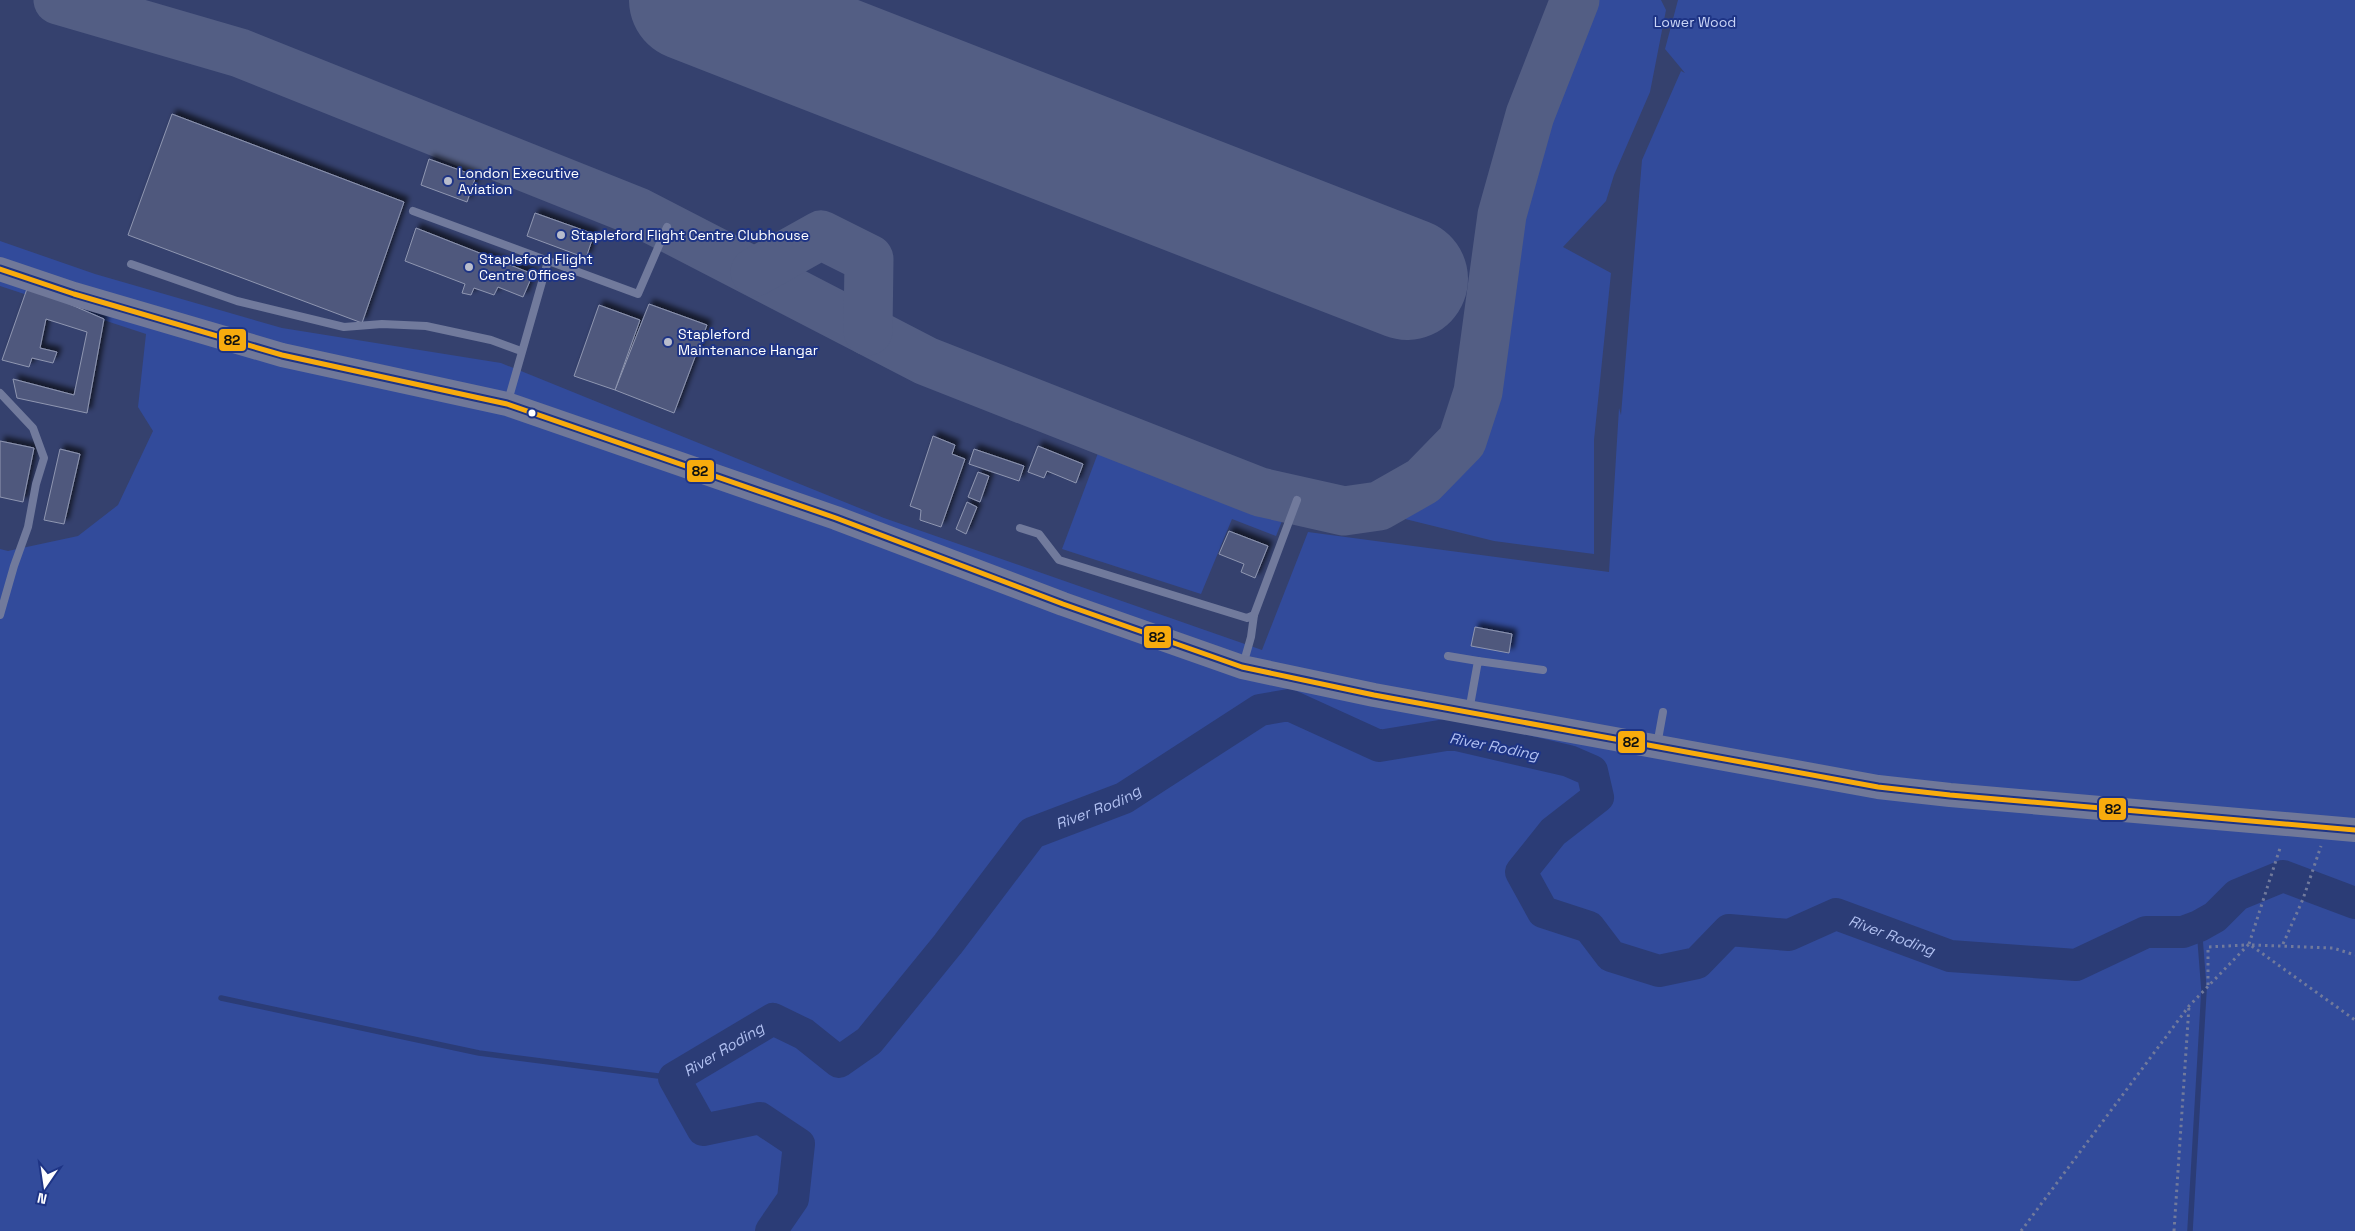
<svg xmlns="http://www.w3.org/2000/svg" width="2355" height="1231" viewBox="0 0 2355 1231" font-family="'Space Grotesk',sans-serif">
	<defs>
		<filter id="shadow"><feDropShadow dx="4.5" dy="-4.5" stdDeviation="2.5" flood-color="#0009"/></filter>
	</defs>
	<rect width="100%" height="100%" fill="#35416e"/>
	<g fill="#324b9b">
		<path d="M1589 0H1661L1666 10 1650 92 1614 175 1606 201 1563 247 1611 273 1594 440V554L1494 541 1389 515 1442 490 1476 452 1512 314 1517 235 1529 164Z"/>
		<path d="M1678 0H2355V1231H0V549L8 551 78 536 118 505 153 431 138 407 146 334 0 286V241L95 274 282 328 501 363 884 518 1262 650 1308 532 1609 572 1619 408 1621 415 1642 160 1681 71 1685 73 1665 49Z"/>
		<path d="M1098 453 1282 521 1276 536 1232 519 1201 594 1062 549Z"/>
	</g>
	<g fill="none" stroke-linecap="round" stroke-linejoin="round">
		<g stroke="#2b3c76" stroke-width="5.5">
			<path d="M221 998 479 1053 674 1078"/>
			<path d="M2190 1231 2204 990 2199 926"/>
		</g>
		<path stroke="#2b3c76" stroke-width="32" id="s1" d="M771 1231 793 1199 799 1144 760 1118 703 1130 674 1078 773 1019 804 1034 839 1062 869 1041 948 944 1032 833 1124 798 1260 710 1289 705 1379 746 1452 734 1569 761 1592 771 1598 797 1553 832 1521 872 1543 912 1589 927 1611 956 1659 971 1697 963 1729 930 1789 935 1836 914 1950 956 2076 965 2146 932H2183L2199 926 2215 917 2237 895 2283 876 2355 903"/>
		<g stroke="#535e84" stroke-width="49">
			<path d="M58 0 240 53 638 212 926 361 1260 492 1344 511 1379 506 1423 481 1462 441 1478 392 1502 215 1530 115 1575 0"/>
			<path d="M755 272 821 235 869 259 868 331"/>
		</g>
		<path stroke="#535e84" stroke-width="122" d="M690 0 1407 279"/>
	</g>
	<g fill="#4f597d" stroke="#8f96b1" filter="url(#shadow)">
		<path d="M172 114 404 202 362 323 128 235Z"/>
		<path d="M429 159 476 176 467 202 421 185Z"/>
		<path d="M535 213 594 234 586 258 527 236Z"/>
		<path d="M416 228 533 274 523 297 498 287 494 295 474 288 471 295 462 293 465 284 405 261Z"/>
		<path d="M28 286 104 319 87 413 17 398 13 379 74 395 87 332 46 319 40 348 57 352 53 363 32 358 29 367 2 360Z"/>
		<path d="M649 304 707 325 674 413 615 390Z"/>
		<path d="M599 305 640 320 615 390 574 376Z"/>
		<path d="M933 436 955 445 952 454 965 459 941 527 920 520 921 510 910 506Z"/>
		<path d="M0 441 34 448 23 502 0 497Z"/>
		<path d="M1038 446 1083 464 1076 483 1047 471 1044 478 1028 472Z"/>
		<path d="M60 449 80 454 64 524 44 520Z"/>
		<path d="M974 449 1024 466 1019 481 969 464Z"/>
		<path d="M978 472 989 476 980 502 968 497Z"/>
		<path d="M967 502 977 507 966 534 956 529Z"/>
		<path d="M1229 531 1268 546 1255 578 1241 572 1244 564 1219 554Z"/>
		<path d="M1475 627 1512 634 1509 653 1471 646Z"/>
	</g>
	<g fill="none" stroke-linecap="round" stroke-linejoin="round">
		<g stroke="#717a9c" stroke-width="3" stroke-dasharray="2.5 4" stroke-linecap="butt">
			<path d="M2249 944 2281 845"/>
			<path d="M2283 944 2303 899 2321 846"/>
			<path d="M2252 945 2333 948 2355 955"/>
			<path d="M2208 985V947L2246 945"/>
			<path d="M2021 1231 2189 1006 2249 944 2355 1020"/>
			<path d="M2174 1231 2189 1006"/>
		</g>
		<g stroke="#717a9c" stroke-width="8">
			<path d="M413 211 638 294 667 227"/>
			<path d="M131 264 237 301 344 327 382 324 426 326 491 340 521 351"/>
			<path d="M0 393 33 428 44 458 36 484 28 527 14 566 0 615"/>
			<path d="M508 401 548 261"/>
			<path d="M1020 528 1039 534 1059 560 1247 618 1254 615 1297 500"/>
			<path d="M1448 656 1478 661"/>
			<path d="M1243 665 1251 637 1254 615"/>
			<path d="M1469 711 1478 661 1543 670"/>
			<path d="M1657 745 1663 712"/>
		</g>
		<path stroke="#707899" stroke-width="24" d="M0 269 74 294 282 355 507 404 836 518 1063 604 1242 667 1374 695 1878 787 1950 795 2355 830"/>
		<defs>
			<path id="bus-1" d="M0 269 74 294 282 355 507 404 836 518 1063 604 1242 667 1374 695 1878 787 1950 795 2355 830"/>
		</defs>
		<use href="#bus-1" stroke="#1e3485" stroke-width="9"/>
		<use href="#bus-1" stroke="#f8ab0d" stroke-width="5"/>
	</g>
	<g fill="#b8bccc" stroke="#1e3485" stroke-width="2">
		<circle cx="448" cy="181" r="5"/>
		<circle cx="561" cy="235" r="5"/>
		<circle cx="469" cy="267" r="5"/>
		<circle cx="668" cy="342" r="5"/>
	</g>
	<circle fill="#fff" stroke="#1e3485" stroke-width="2" cx="532" cy="413" r="4.5"/>
	<g text-anchor="middle" dominant-baseline="central" stroke-width="4" stroke-linejoin="round" paint-order="stroke">
		<g font-size="14" fill="#cad5f7" stroke="#1e3485">
			<text x="1695" y="22">Lower Wood</text>
		</g>
		<g font-size="14" fill="#fff" stroke="#1e3485" text-anchor="start">
			<text x="458" y="173">London Executive<tspan x="458" dy="16">Aviation</tspan></text>
			<text x="571" y="235">Stapleford Flight Centre Clubhouse</text>
			<text x="479" y="259">Stapleford Flight<tspan x="479" dy="16">Centre Offices</tspan></text>
			<text x="678" y="334">Stapleford<tspan x="678" dy="16">Maintenance Hangar</tspan></text>
		</g>
		<g font-size="15" font-style="italic" fill="#b1c0f1" stroke="#1e3485">
			<text transform="translate(1494 746) rotate(11)">River Roding</text>
			<text stroke="none"><textPath href="#s1" startOffset="825">River Roding</textPath></text>
			<text stroke="none"><textPath href="#s1" startOffset="1934">River Roding</textPath></text>
			<text stroke="none"><textPath href="#s1" startOffset="316">River Roding</textPath></text>
		</g>
	</g>
	<g stroke="#1e3485" stroke-width="2">
		<rect x="218" y="328" width="29" height="24" rx="5" fill="#f8ab0d"/>
		<rect x="686" y="459" width="29" height="24" rx="5" fill="#f8ab0d"/>
		<rect x="1143" y="625" width="29" height="24" rx="5" fill="#f8ab0d"/>
		<rect x="1617" y="730" width="29" height="24" rx="5" fill="#f8ab0d"/>
		<rect x="2098" y="797" width="29" height="24" rx="5" fill="#f8ab0d"/>
	</g>
	<g font-size="14" text-anchor="middle" font-weight="bold" fill="#111">
		<text x="232" y="345">82</text>
		<text x="700" y="476">82</text>
		<text x="1157" y="642">82</text>
		<text x="1631" y="747">82</text>
		<text x="2113" y="814">82</text>
	</g>
	<g transform="translate(45 1186) rotate(193)" stroke="#1e3485" stroke-width="4" paint-order="stroke">
	<path d="M0-4L9 19L0 12L-9 19Z" fill="#ffffff"/>
	<text y="-8" font-size="14" font-weight="bold" text-anchor="middle" fill="#ffffff">N</text>
	</g>
</svg>
